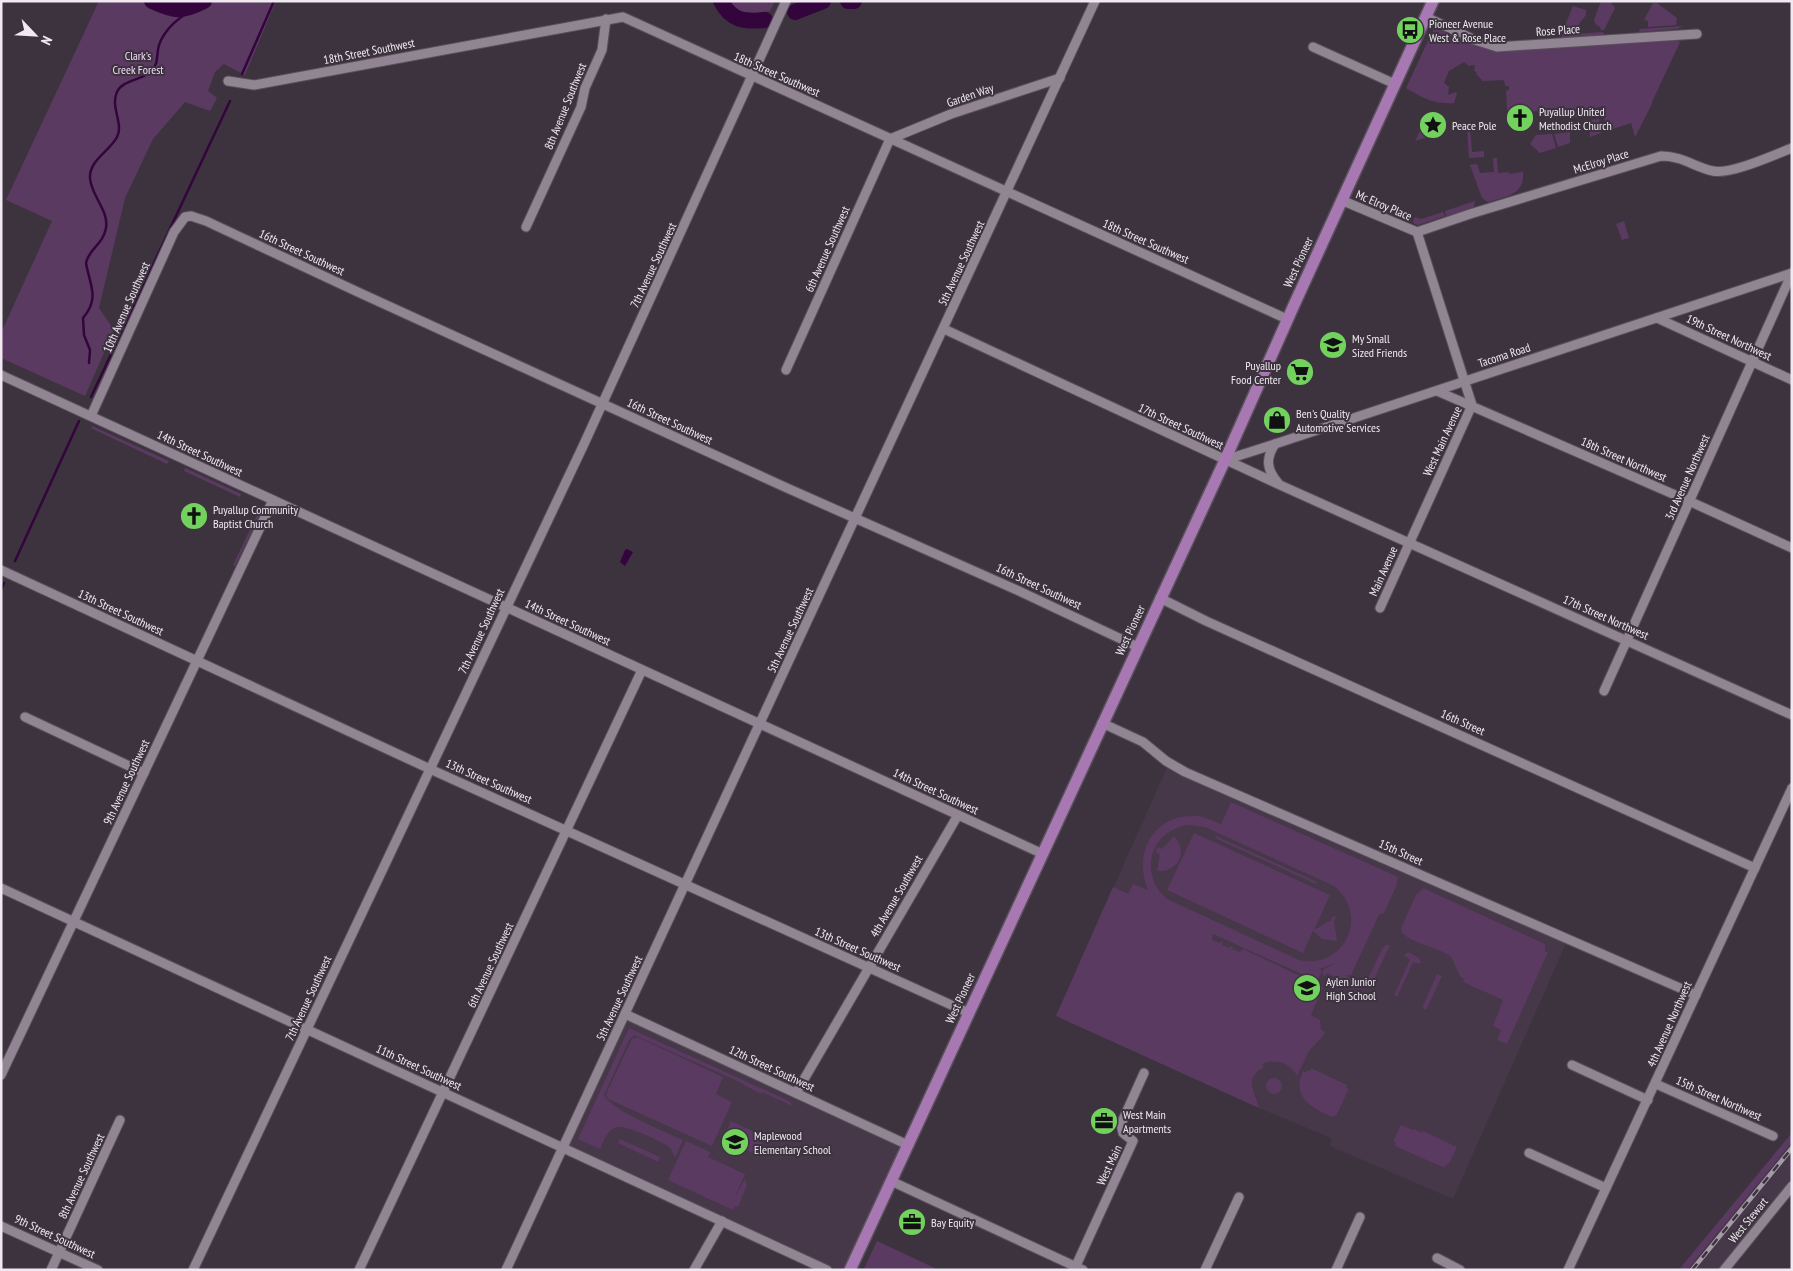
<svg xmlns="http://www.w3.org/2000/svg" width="1793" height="1271" viewBox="0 0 1793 1271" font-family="'PT Sans Narrow',sans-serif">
	<rect width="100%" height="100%" fill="#3d333f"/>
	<g fill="#463749">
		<path d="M1169 763 1568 939 1453 1199 1330 1146 1331 1138 1259 1108 1056 1016Z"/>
		<path d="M625 1014 908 1145 850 1270H827L563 1148Z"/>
		<path d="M1792 1132V1186L1724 1270H1678Z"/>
	</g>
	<g fill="#5b3a62" fill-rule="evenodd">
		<path d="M99 1H276L245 75 224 64 215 72 208 91 217 98 210 111 185 102 153 139 125 198 99 308 114 330 85 396 1 358V333L52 221 6 200Z"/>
		<path d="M725 1H775L770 11C751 13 738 22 725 1Z"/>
		<path d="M800 1H823L795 12Z"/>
		<path d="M1601 1H1610L1615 8 1604 30H1601L1600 27 1596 25 1594 20Z"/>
		<path d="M1653 3H1657L1677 18 1676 25 1648 27V21L1644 20Z"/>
		<path d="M1573 6 1586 10V15L1579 24 1581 32 1562 33Z"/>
		<path d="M1683 26 1677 29 1639 32 1640 29Z"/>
		<path d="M1434 28 1485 48 1506 51 1675 40 1680 42 1652 102V104L1635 137 1631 123 1610 130 1608 120 1605 121 1604 117 1606 116 1604 106 1595 108 1596 115 1568 118V109L1509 113 1507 110 1506 91 1509 90V86H1505L1504 80 1483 81 1482 82V80L1476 74 1477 72 1474 71 1475 65 1469 66 1464 62 1449 71 1444 83 1449 87 1448 95 1456 92 1457 93 1454 103C1434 104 1424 99 1406 88Z"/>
		<path d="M1603 32 1604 35 1562 38V35Z"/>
		<path d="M1429 112 1438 117 1447 131 1415 141Z"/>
		<path d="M1599 119 1601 133 1590 137 1589 120Z"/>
		<path d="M1467 127H1470L1472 152 1484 151V157L1469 158Z"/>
		<path d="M1570 132V143L1558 147 1554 134Z"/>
		<path d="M1552 134 1556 148 1540 153 1530 144 1536 135Z"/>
		<path d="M1493 158H1497L1498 173 1509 172V174L1522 172 1523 171C1525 195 1507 196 1488 202L1482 198 1470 165 1477 164 1480 173 1494 172Z"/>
		<path d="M1475 201 1474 207 1446 216 1445 211Z"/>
		<path d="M1443 212 1445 216 1418 225 1414 224 1413 220 1415 217 1421 219Z"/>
		<path d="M1624 221 1629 238 1622 240 1616 224Z"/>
		<path d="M92 426 169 461 167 464 91 428Z"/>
		<path d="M185 468 241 494 240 497 184 471Z"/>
		<path d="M260 509 262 510 261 512 235 566 233 565Z"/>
		<path d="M1231 802 1398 877 1396 887 1384 913 1379 915 1351 975H1346L1350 979V984L1327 973 1325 976 1322 974 1324 969 1338 962 1319 969 1322 971 1317 981 1213 934 1212 940 1220 943 1221 941 1223 942 1222 945 1230 948 1231 946 1233 947 1232 949 1240 952 1243 949 1323 987 1311 1015 1320 1020 1321 1030 1325 1032 1324 1035 1309 1051 1297 1076C1291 1063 1276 1058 1262 1064L1264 1067C1243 1079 1255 1091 1259 1108L1056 1016 1113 887 1128 894 1133 884 1148 890C1133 855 1152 814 1195 816 1204 816 1213 821 1221 824ZM1187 825 1205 827 1334 886C1370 915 1345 970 1299 960L1167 899C1138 874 1150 832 1187 825Z"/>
		<path d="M1194 833 1330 895 1314 930 1331 920 1333 916 1336 917 1334 921 1337 941 1322 939 1313 931 1303 953 1167 890Z"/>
		<path d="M1174 836C1189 851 1178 873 1157 871L1160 854 1155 852 1158 847 1162 849Z"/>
		<path d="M1216 836 1317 882 1316 884 1215 838Z"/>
		<path d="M1423 888 1545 944V951L1548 952 1507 1044 1497 1040 1501 1030 1493 1026 1503 1000 1463 982 1464 979C1455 974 1456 959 1447 954 1432 946 1414 944 1402 933L1401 928 1416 895Z"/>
		<path d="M1386 945H1390L1370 988 1367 983 1368 979 1382 949Z"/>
		<path d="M1408 952 1419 958 1421 962 1419 964 1413 962 1397 997 1394 995 1410 960 1404 955Z"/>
		<path d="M1437 974 1442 976 1427 1008 1424 1010 1423 1006Z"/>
		<path d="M629 1028 791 1102V1106L788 1104 762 1092 761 1094 744 1085 742 1083 634 1035 629 1040 604 1095C611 1110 666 1132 683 1140L675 1158C673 1153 672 1150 669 1147 661 1141 625 1125 617 1127 607 1130 604 1140 600 1149L578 1139Z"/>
		<path d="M637 1037 723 1077 716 1094 732 1102 712 1146 608 1099 606 1094 632 1039Z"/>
		<path d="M1311 1068 1347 1085 1346 1088 1349 1089 1336 1116 1334 1115 1332 1117C1312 1108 1291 1097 1303 1071L1306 1073 1307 1070 1310 1071Z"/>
		<circle cx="1274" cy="1086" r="8"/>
		<path d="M731 1121 765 1137 757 1155 723 1139Z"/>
		<path d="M1401 1125 1413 1130 1414 1129 1422 1133 1423 1131 1457 1147 1449 1163 1444 1167 1440 1166 1395 1146 1396 1143 1393 1141Z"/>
		<path d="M1792 1133V1142L1687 1270H1679Z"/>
		<path d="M620 1139 660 1157 658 1162 618 1143Z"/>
		<path d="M686 1141 710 1152 708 1157 745 1174 734 1199 745 1179 747 1185 738 1207 735 1206 733 1210 668 1180Z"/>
		<path d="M877 1241 939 1270H865L864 1269Z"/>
	</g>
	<path fill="#33053c" d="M627 549 633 552 625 566 620 562 625 550Z"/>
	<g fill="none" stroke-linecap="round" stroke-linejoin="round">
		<g stroke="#33053c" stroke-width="2.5">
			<path d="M242 74 274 1"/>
			<path d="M89 363 90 350 84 335 83 318C100 298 90 286 86 263 89 248 103 245 106 228 109 210 91 196 90 178 89 160 110 151 117 137 124 124 110 107 117 92 123 79 143 81 152 70 159 63 156 55 159 45 166 25 184 15 201 3"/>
			<path d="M91 397 230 101"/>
			<path d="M15 561 79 421"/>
			<path d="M1 590 4 583"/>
		</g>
		<g stroke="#33053c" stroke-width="16">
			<path d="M152 1C174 11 181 13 204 1"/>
			<path d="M721 1C731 21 745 22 765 20"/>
			<path d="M848 1H854"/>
			<path d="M795 12 823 1"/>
		</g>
		<defs>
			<g id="minor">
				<path d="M1426 17 1475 40 1497 47 1697 34"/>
				<path d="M1313 47 1395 84"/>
				<path d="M228 81 254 85 623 17 1287 319"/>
				<path d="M1341 200 1417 232"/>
				<path d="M526 227 581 107 585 88 602 50 606 19"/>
				<path d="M1417 232 1470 214 1661 156C1683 156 1694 167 1713 171 1730 175 1774 155 1792 148"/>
				<path d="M1657 318 1792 380"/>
				<path d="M944 329 1280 485 1792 715"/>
				<path d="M786 370 890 139 951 114 1060 78"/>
				<path d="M1 375 1043 854"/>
				<path d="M1437 391 1689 501 1792 548"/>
				<path d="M91 416 174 232 185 217 191 216 206 221 360 293 787 488 1019 591 1138 647"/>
				<path d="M1275 444C1265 459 1267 470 1278 483"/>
				<path d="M1225 460 1275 444 1792 273"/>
				<path d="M1 570 430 769 969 1013"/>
				<path d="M1160 598 1206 621 1755 868"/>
				<path d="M1380 608 1472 405 1417 232"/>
				<path d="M1604 691 1792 273"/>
				<path d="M25 717 144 773"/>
				<path d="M1102 723 1143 742 1166 761 1185 772 1696 995"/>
				<path d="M1 888 827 1270"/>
				<path d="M625 1014 908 1145"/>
				<path d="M1572 1065 1648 1100"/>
				<path d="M1 1075 273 500"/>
				<path d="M1656 1084 1773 1136"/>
				<path d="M796 1093 958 815"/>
				<path d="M1529 1153 1606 1188"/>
				<path d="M891 1181 1083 1270"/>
				<path d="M1 1226 98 1270"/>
				<path d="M1437 1258 1460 1270"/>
				<path d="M51 1270 120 1120"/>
				<path d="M193 1270 584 444 786 1"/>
				<path d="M359 1270 642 670"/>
				<path d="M506 1270 1095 1"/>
				<path d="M694 1270 722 1221"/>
				<path d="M1074 1270 1133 1141 1123 1133 1121 1124 1144 1073"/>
				<path d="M1205 1270 1239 1197"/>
				<path d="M1336 1270 1360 1217"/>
				<path d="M1568 1270 1792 788"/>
				<path d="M1724 1270 1792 1186"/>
			</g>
			<path id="major" d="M850 1270 1225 460 1294 305 1433 1"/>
		</defs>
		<use href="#minor" stroke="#59505b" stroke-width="11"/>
		<use href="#major" stroke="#59505b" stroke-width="14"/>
		<use href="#minor" stroke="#918593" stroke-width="9"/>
		<use href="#major" stroke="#a878b3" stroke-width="11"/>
		<defs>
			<path id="rail" d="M1692 1270 1792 1148"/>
		</defs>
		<use href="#rail" stroke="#a49ba6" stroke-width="4.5"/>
		<use href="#rail" stroke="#3d333f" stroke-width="2.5" stroke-dasharray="8" stroke-linecap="butt"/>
	</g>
	<defs>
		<symbol id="bus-disc" viewBox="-11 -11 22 22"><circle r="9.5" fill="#73d25d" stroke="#3d333f"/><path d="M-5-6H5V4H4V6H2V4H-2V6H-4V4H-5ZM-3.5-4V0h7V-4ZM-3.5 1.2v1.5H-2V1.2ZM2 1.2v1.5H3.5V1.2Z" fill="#111"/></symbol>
		<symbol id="church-disc" viewBox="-11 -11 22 22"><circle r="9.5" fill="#73d25d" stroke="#3d333f"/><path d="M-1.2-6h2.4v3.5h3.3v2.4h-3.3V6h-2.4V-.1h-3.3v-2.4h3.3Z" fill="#111"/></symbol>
		<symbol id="sight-disc" viewBox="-11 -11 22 22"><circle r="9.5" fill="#73d25d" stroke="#3d333f"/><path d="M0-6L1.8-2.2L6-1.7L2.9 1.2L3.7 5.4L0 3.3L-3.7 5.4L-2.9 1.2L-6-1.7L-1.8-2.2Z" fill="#111"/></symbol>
		<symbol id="school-disc" viewBox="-11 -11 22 22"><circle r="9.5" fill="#73d25d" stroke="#3d333f"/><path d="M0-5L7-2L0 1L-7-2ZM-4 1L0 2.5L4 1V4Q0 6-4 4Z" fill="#111"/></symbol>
		<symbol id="supermarket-disc" viewBox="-11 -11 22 22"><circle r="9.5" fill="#73d25d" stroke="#3d333f"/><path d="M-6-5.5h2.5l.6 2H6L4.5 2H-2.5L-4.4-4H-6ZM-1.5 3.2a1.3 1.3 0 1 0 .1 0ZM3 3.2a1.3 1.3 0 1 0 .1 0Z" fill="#111"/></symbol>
		<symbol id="shop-disc" viewBox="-11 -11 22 22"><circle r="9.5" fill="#73d25d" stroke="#3d333f"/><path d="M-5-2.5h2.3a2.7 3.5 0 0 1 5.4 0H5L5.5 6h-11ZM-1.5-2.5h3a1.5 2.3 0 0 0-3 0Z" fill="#111"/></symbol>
		<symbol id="office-disc" viewBox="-11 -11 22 22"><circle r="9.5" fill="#73d25d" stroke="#3d333f"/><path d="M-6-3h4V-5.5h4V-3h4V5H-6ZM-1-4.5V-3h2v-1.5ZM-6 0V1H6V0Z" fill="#111"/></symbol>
	</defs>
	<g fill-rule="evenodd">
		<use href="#bus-disc" x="1394" y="14" width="32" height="32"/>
		<use href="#church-disc" x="1504" y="102" width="32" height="32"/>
		<use href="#sight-disc" x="1417" y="109" width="32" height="32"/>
		<use href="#school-disc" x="1317" y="329" width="32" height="32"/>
		<use href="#supermarket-disc" x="1284" y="356" width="32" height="32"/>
		<use href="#shop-disc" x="1261" y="404" width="32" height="32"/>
		<use href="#church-disc" x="178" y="500" width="32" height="32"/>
		<use href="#school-disc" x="1291" y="972" width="32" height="32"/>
		<use href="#office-disc" x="1088" y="1105" width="32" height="32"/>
		<use href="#school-disc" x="719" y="1126" width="32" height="32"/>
		<use href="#office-disc" x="896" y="1206" width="32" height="32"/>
	</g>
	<g text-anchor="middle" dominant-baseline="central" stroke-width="4" stroke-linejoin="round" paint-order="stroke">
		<g font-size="12" fill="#f0e9f2" stroke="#3d333f" text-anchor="start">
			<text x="1429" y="23">Pioneer Avenue<tspan x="1429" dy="14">West &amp; Rose Place</tspan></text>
			<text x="1539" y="111">Puyallup United<tspan x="1539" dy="14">Methodist Church</tspan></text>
			<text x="1452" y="125">Peace Pole</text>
			<text x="1352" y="338">My Small<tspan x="1352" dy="14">Sized Friends</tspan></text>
			<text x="1281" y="365" text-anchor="end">Puyallup<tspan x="1281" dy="14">Food Center</tspan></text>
			<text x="1296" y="413">Ben's Quality<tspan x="1296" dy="14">Automotive Services</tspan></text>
			<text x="213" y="509">Puyallup Community<tspan x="213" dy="14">Baptist Church</tspan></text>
			<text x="1326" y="981">Aylen Junior<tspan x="1326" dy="14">High School</tspan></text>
			<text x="1123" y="1114">West Main<tspan x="1123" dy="14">Apartments</tspan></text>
			<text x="754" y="1135">Maplewood<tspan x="754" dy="14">Elementary School</tspan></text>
			<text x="931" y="1222">Bay Equity</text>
		</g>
		<g font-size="12" fill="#f0e9f2" stroke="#3d333f">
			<text transform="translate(1558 30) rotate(-4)">Rose Place</text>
			<text transform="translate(369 51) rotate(-11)">18th Street Southwest</text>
			<text transform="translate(777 74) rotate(24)">18th Street Southwest</text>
			<text transform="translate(970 95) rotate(-19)">Garden Way</text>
			<text transform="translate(565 106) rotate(-68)">8th Avenue Southwest</text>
			<text transform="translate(1601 161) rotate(-17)">McElroy Place</text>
			<text transform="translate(1384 205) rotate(23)">Mc Elroy Place</text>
			<text transform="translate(1146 241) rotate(24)">18th Street Southwest</text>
			<text transform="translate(827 249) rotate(-66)">6th Avenue Southwest</text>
			<text transform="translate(302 252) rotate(25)">16th Street Southwest</text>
			<text transform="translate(1298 262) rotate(-65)">West Pioneer</text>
			<text transform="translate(961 263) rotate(-65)">5th Avenue Southwest</text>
			<text transform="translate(653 265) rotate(-65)">7th Avenue Southwest</text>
			<text transform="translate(126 307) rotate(-66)">10th Avenue Southwest</text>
			<text transform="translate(1729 337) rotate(25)">19th Street Northwest</text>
			<text transform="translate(1504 355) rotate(-18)">Tacoma Road</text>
			<text transform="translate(670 421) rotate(25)">16th Street Southwest</text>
			<text transform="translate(1181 426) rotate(25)">17th Street Southwest</text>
			<text transform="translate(1442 441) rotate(-65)">West Main Avenue</text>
			<text transform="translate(200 453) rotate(25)">14th Street Southwest</text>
			<text transform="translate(1624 459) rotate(24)">18th Street Northwest</text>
			<text transform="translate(1687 477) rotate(-66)">3rd Avenue Northwest</text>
			<text transform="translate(1383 571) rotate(-66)">Main Avenue</text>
			<text transform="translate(1039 586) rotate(25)">16th Street Southwest</text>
			<text transform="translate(121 612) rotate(25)">13th Street Southwest</text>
			<text transform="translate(1606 617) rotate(24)">17th Street Northwest</text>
			<text transform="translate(568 622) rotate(25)">14th Street Southwest</text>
			<text transform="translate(790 630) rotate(-65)">5th Avenue Southwest</text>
			<text transform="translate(1130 630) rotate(-65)">West Pioneer</text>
			<text transform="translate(481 631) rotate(-65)">7th Avenue Southwest</text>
			<text transform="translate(1463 722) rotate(24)">16th Street</text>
			<text transform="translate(489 781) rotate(24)">13th Street Southwest</text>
			<text transform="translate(126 782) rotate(-65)">9th Avenue Southwest</text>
			<text transform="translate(936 791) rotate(25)">14th Street Southwest</text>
			<text transform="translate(1401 852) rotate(24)">15th Street</text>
			<text transform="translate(896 896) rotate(-60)">4th Avenue Southwest</text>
			<text transform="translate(858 949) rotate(24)">13th Street Southwest</text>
			<text transform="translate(490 965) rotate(-65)">6th Avenue Southwest</text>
			<text transform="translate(308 998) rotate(-65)">7th Avenue Southwest</text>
			<text transform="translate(619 998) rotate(-65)">5th Avenue Southwest</text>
			<text transform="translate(960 998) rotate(-65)">West Pioneer</text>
			<text transform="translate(1669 1024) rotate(-66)">4th Avenue Northwest</text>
			<text transform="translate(419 1067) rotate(25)">11th Street Southwest</text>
			<text transform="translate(772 1068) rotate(25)">12th Street Southwest</text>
			<text transform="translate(1719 1098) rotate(24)">15th Street Northwest</text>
			<text transform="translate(1109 1165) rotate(-65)">West Main</text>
			<text transform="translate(81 1176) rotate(-65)">8th Avenue Southwest</text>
			<text transform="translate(1748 1220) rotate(-51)">West Stewart</text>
			<text transform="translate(55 1236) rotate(25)">9th Street Southwest</text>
		</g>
		<g font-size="12" fill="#f5dafb" stroke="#3d333f">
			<text x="138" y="55">Clark's<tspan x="138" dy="14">Creek Forest</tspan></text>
		</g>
	</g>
	<rect width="1793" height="1271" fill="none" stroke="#f0e9f2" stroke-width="5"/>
	<g transform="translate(35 35) rotate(115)" stroke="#3d333f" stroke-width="4" paint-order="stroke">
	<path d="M0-4L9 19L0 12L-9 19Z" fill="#f0e9f2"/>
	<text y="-8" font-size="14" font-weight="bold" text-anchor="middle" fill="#f0e9f2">N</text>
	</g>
</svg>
